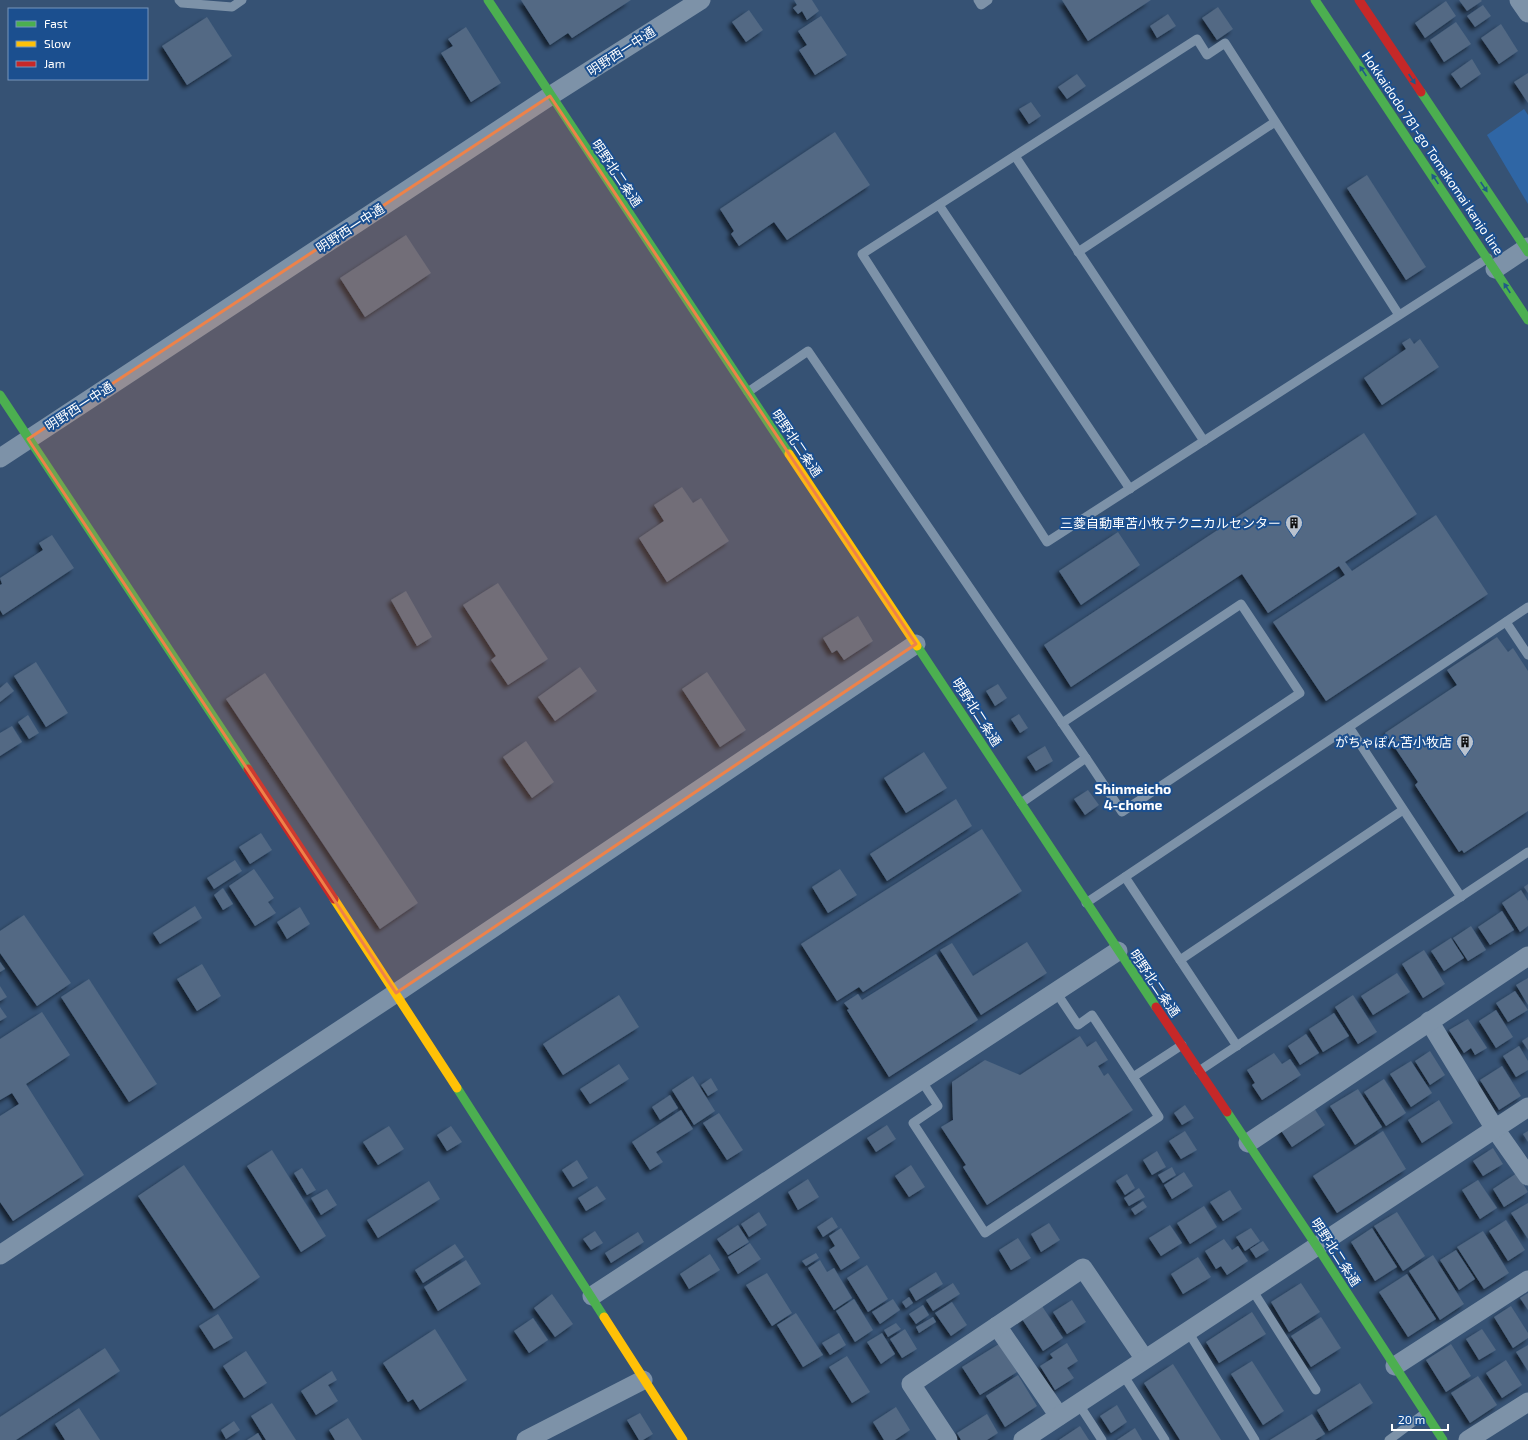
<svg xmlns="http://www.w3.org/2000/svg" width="1528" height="1440" viewBox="0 0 1528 1440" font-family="'Exo 2','Noto Sans JP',sans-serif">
	<defs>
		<filter id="shadow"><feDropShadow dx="-3.5" dy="3.5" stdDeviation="2" flood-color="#0009"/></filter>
	</defs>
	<rect width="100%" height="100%" fill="#365274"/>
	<path fill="#2f66a5" d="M1524 109 1528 115V204L1487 135Z"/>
	<g fill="#526984" filter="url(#shadow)">
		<path d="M521 0H631L572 38 568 33 550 45Z"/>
		<path d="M794 0H812L819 11 807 20 802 11 798 14 793 8 797 5Z"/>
		<path d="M1062 0H1151L1088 41Z"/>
		<path d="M1459 0H1481L1482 1 1467 11Z"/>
		<path d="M1446 1 1456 16 1425 38 1415 23Z"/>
		<path d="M1483 5 1491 16 1475 27 1467 16Z"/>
		<path d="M1218 7 1233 29 1217 40 1202 18Z"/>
		<path d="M749 10 763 30 746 42 732 22Z"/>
		<path d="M1168 14 1176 26 1157 38 1150 26Z"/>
		<path d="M821 16 847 55 815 75 799 50 807 45 798 31Z"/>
		<path d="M207 17 232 56 187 85 162 46Z"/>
		<path d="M1456 22 1471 44 1444 62 1430 40Z"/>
		<path d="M1501 24 1518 51 1499 64 1481 38Z"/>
		<path d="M466 27 501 83 471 102 441 53 453 46 448 39Z"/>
		<path d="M1472 59 1481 74 1461 88 1451 74Z"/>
		<path d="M1528 73V103L1514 82Z"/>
		<path d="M1077 74 1086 86 1067 99 1058 87Z"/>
		<path d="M1031 102 1041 116 1029 124 1019 109Z"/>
		<path d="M835 132 870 185 787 240 774 222 739 246 731 234 734 231 720 209Z"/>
		<path d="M1367 175 1426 267 1406 280 1347 188Z"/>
		<path d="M406 235 431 273 365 317 340 278Z"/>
		<path d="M1410 338 1414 344 1420 339 1439 367 1382 405 1364 378 1406 349 1402 343Z"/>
		<path d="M1364 433 1417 514 1345 562 1352 571 1436 515 1488 594 1326 701 1273 622 1345 575 1339 566 1268 613 1242 574 1071 687 1044 645Z"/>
		<path d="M682 487 693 503 701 498 729 541 667 582 639 538 664 521 654 505Z"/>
		<path d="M1118 532 1140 565 1081 605 1059 571Z"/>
		<path d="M52 535 74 568 3 615 0 610V585L2 584 0 578 43 550 39 543Z"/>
		<path d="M498 583 548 659 508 685 491 660 496 656 463 605Z"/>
		<path d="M406 591 432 637 417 646 391 600Z"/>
		<path d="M858 616 873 641 844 660 837 650 832 653 823 638Z"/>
		<path d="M1497 637 1508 652 1513 648 1528 671V811L1464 853 1462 850 1459 852 1415 785 1418 782 1385 733 1457 685 1447 670Z"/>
		<path d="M36 662 68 713 46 727 14 676Z"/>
		<path d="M580 667 597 691 555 721 538 697Z"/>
		<path d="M707 672 746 730 720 747 682 689Z"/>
		<path d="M265 673 418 903 380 929 226 699Z"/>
		<path d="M7 682 14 691 0 702V688Z"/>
		<path d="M998 684 1007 698 995 706 986 691Z"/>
		<path d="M1019 714 1028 728 1020 733 1011 719Z"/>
		<path d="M28 715 39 733 29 739 18 722Z"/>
		<path d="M12 726 22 742 0 756V733Z"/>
		<path d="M526 741 554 782 532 798 503 757Z"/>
		<path d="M1045 746 1053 761 1036 771 1027 757Z"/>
		<path d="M924 752 947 788 906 813 884 778Z"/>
		<path d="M1088 790 1099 805 1085 815 1074 799Z"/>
		<path d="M956 799 972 826 887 881 870 854Z"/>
		<path d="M982 829 1022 891 863 992 859 987 837 1001 801 944Z"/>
		<path d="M261 833 272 850 250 864 239 847Z"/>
		<path d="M235 860 242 871 214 889 207 878Z"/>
		<path d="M254 869 274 898 268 902 276 913 255 926 229 886Z"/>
		<path d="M840 869 857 895 828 913 812 887Z"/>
		<path d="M1528 884V893L1524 887Z"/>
		<path d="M223 888 233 904 223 910 214 895Z"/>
		<path d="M1521 890 1528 901V926L1520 932 1502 903Z"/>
		<path d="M195 906 202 918 160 944 153 933Z"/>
		<path d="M300 907 310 924 287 939 277 922Z"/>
		<path d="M1502 911 1514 930 1490 945 1478 927Z"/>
		<path d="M24 915 71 983 37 1006 0 953V931Z"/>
		<path d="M1471 926 1486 950 1468 961 1453 938Z"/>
		<path d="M1451 938 1464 958 1444 971 1431 951Z"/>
		<path d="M1027 942 1047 973 981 1015 940 950 952 943 973 976Z"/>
		<path d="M1424 950 1445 984 1423 998 1402 964Z"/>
		<path d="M936 954 978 1020 889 1077 847 1010 849 1009 844 1003 858 994 862 1000Z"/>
		<path d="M0 962 5 969 0 972Z"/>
		<path d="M202 964 221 996 197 1011 177 979Z"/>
		<path d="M1397 973 1410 992 1373 1015 1361 996Z"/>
		<path d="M1528 978V1005L1516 985Z"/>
		<path d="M89 979 157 1084 129 1102 61 997Z"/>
		<path d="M0 986 7 997 0 1001Z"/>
		<path d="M1515 991 1528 1010 1508 1022 1496 1003Z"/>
		<path d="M619 995 639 1027 563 1075 543 1044Z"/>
		<path d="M1353 995 1377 1032 1358 1044 1335 1007Z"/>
		<path d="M0 1007 7 1017 0 1021Z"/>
		<path d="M1496 1010 1513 1037 1496 1048 1479 1021Z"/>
		<path d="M42 1012 70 1055 26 1084 84 1175 13 1221 0 1202V1116L19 1104 12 1093 0 1100V1039Z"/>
		<path d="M1334 1013 1349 1036 1323 1052 1309 1029Z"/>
		<path d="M1468 1019 1487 1048 1475 1055 1471 1048 1464 1053 1449 1030Z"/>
		<path d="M1306 1034 1319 1053 1300 1065 1288 1046Z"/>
		<path d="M1080 1036 1087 1047 1096 1041 1108 1060 1098 1066 1104 1076 1108 1073 1133 1110 987 1205 963 1167 966 1165 941 1127 953 1120 952 1082 985 1060 1020 1075Z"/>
		<path d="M1528 1037V1050L1522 1041Z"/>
		<path d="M1519 1046 1528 1061V1070L1516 1077 1503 1056Z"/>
		<path d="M1430 1051 1445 1075 1430 1085 1415 1061Z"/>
		<path d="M1274 1053 1282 1064 1290 1059 1301 1075 1262 1100 1252 1085 1255 1083 1247 1070Z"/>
		<path d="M1411 1061 1432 1093 1411 1107 1390 1074Z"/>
		<path d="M619 1064 629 1079 590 1104 580 1089Z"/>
		<path d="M1502 1066 1521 1096 1499 1110 1480 1080Z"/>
		<path d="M693 1076 715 1111 694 1125 672 1090Z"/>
		<path d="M711 1078 718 1090 708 1096 701 1085Z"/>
		<path d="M1384 1079 1406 1113 1386 1126 1364 1092Z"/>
		<path d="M1358 1089 1382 1127 1355 1145 1330 1106Z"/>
		<path d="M670 1095 678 1108 660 1120 652 1107Z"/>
		<path d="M1439 1100 1453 1123 1422 1143 1408 1120Z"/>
		<path d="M1185 1105 1194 1118 1182 1125 1174 1113Z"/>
		<path d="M1314 1108 1325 1125 1292 1147 1280 1129Z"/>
		<path d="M681 1110 693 1129 656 1152 663 1162 650 1170 632 1142Z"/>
		<path d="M719 1113 743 1150 727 1160 703 1123Z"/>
		<path d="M887 1125 896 1139 876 1152 867 1138Z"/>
		<path d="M389 1126 404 1149 378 1165 363 1142Z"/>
		<path d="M451 1126 462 1142 447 1151 437 1135Z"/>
		<path d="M1185 1131 1197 1150 1181 1159 1169 1141Z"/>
		<path d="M1383 1131 1406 1169 1337 1213 1313 1176Z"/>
		<path d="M1528 1131V1142L1523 1134Z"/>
		<path d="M1493 1148 1503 1164 1483 1176 1473 1161Z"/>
		<path d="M272 1150 326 1236 301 1252 247 1166Z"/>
		<path d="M1157 1151 1166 1167 1152 1175 1143 1160Z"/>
		<path d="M577 1160 588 1178 573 1187 562 1170Z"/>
		<path d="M184 1165 260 1277 214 1309 138 1196Z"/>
		<path d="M911 1165 925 1187 909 1197 895 1176Z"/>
		<path d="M1172 1167 1176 1175 1163 1183 1158 1175Z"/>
		<path d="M302 1168 316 1190 307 1195 294 1173Z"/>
		<path d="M1184 1172 1193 1186 1172 1199 1164 1185Z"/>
		<path d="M1517 1173 1528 1192 1504 1207 1493 1189Z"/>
		<path d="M1127 1174 1135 1188 1125 1195 1116 1181Z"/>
		<path d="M808 1179 819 1197 798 1210 788 1192Z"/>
		<path d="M1478 1180 1497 1208 1480 1219 1462 1190Z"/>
		<path d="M429 1181 440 1199 378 1238 367 1220Z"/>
		<path d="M597 1186 606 1199 586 1211 578 1198Z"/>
		<path d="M1139 1188 1145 1197 1129 1206 1124 1198Z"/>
		<path d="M327 1189 337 1205 321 1215 311 1198Z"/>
		<path d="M1230 1190 1242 1209 1223 1221 1210 1202Z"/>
		<path d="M1143 1201 1147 1207 1135 1215 1131 1209Z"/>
		<path d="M1528 1203V1239L1511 1213Z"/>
		<path d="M1204 1206 1217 1227 1190 1244 1177 1223Z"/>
		<path d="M759 1212 767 1225 749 1237 741 1224Z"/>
		<path d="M1397 1212 1425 1256 1403 1271 1374 1226Z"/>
		<path d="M832 1217 838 1227 823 1237 817 1227Z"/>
		<path d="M1506 1220 1525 1250 1508 1261 1489 1231Z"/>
		<path d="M1049 1223 1060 1240 1041 1252 1031 1234Z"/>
		<path d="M738 1225 749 1242 728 1255 717 1239Z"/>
		<path d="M1170 1225 1182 1243 1161 1256 1149 1238Z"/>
		<path d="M841 1228 860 1258 841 1270 829 1250 835 1246 829 1236Z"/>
		<path d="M1251 1228 1260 1241 1245 1251 1236 1237Z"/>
		<path d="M1372 1228 1397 1267 1375 1281 1351 1242Z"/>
		<path d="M595 1231 603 1243 591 1250 583 1239Z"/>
		<path d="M1483 1231 1509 1273 1484 1289 1457 1247Z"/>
		<path d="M638 1232 644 1242 611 1263 605 1253Z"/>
		<path d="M1018 1238 1031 1258 1011 1270 999 1250Z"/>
		<path d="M1224 1239 1232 1250 1238 1246 1248 1261 1227 1275 1221 1266 1216 1269 1205 1251Z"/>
		<path d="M1263 1241 1269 1250 1256 1258 1250 1249Z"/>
		<path d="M750 1243 761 1259 738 1274 728 1257Z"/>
		<path d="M455 1244 464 1257 423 1283 415 1270Z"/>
		<path d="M1456 1250 1475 1279 1459 1290 1440 1260Z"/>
		<path d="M816 1253 819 1258 806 1266 802 1261Z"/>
		<path d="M710 1254 720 1270 689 1289 680 1274Z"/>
		<path d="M1433 1255 1464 1304 1440 1320 1409 1271Z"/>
		<path d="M1198 1257 1211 1277 1183 1294 1171 1274Z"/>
		<path d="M466 1260 481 1284 438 1311 424 1287Z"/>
		<path d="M820 1260 827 1272 834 1268 852 1298 834 1310 808 1268Z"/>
		<path d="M867 1265 888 1299 868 1312 847 1278Z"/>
		<path d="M936 1272 943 1284 916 1301 909 1289Z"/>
		<path d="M767 1273 792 1313 772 1326 746 1285Z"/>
		<path d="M1407 1274 1436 1319 1408 1337 1379 1292Z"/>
		<path d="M953 1283 960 1294 933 1311 926 1300Z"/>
		<path d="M1301 1283 1320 1312 1289 1332 1271 1302Z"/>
		<path d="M1528 1293V1310L1520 1298Z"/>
		<path d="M552 1294 573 1324 555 1337 534 1308Z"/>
		<path d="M909 1297 913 1303 906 1308 902 1302Z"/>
		<path d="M854 1299 873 1330 855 1342 836 1311Z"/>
		<path d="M893 1299 900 1310 880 1324 872 1312Z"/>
		<path d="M1072 1300 1086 1322 1067 1334 1053 1312Z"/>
		<path d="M952 1302 967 1325 951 1336 935 1313Z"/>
		<path d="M923 1305 929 1315 916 1324 909 1314Z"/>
		<path d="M1042 1306 1063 1338 1043 1351 1022 1319Z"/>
		<path d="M1511 1306 1528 1333V1338L1513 1348 1494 1317Z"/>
		<path d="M1252 1312 1266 1334 1219 1363 1206 1342Z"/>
		<path d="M796 1313 823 1355 803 1367 777 1325Z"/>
		<path d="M218 1314 233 1338 214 1349 199 1326Z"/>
		<path d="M933 1317 936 1322 919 1333 916 1327Z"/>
		<path d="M1321 1317 1341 1348 1311 1367 1291 1336Z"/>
		<path d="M533 1318 548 1340 529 1353 514 1331Z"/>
		<path d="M896 1323 901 1329 888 1337 884 1330Z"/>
		<path d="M435 1329 467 1380 420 1410 413 1399 408 1402 383 1363Z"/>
		<path d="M905 1329 917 1349 902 1358 890 1339Z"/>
		<path d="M1482 1329 1496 1350 1479 1360 1466 1339Z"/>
		<path d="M839 1333 846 1345 830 1355 822 1343Z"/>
		<path d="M882 1333 895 1354 881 1364 867 1342Z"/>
		<path d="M1067 1343 1078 1361 1067 1368 1074 1378 1055 1390 1040 1366 1053 1358 1050 1354Z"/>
		<path d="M999 1344 1017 1372 980 1395 962 1367Z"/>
		<path d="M1451 1344 1471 1376 1446 1392 1426 1360Z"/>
		<path d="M1528 1345V1371L1516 1352Z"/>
		<path d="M105 1348 120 1371 16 1440H0V1417Z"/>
		<path d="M246 1351 267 1383 244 1398 223 1366Z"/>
		<path d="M847 1356 870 1392 852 1403 829 1367Z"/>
		<path d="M1506 1360 1522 1385 1502 1398 1486 1373Z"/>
		<path d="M1252 1361 1284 1411 1263 1425 1231 1374Z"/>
		<path d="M1173 1364 1221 1440H1180L1144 1383Z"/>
		<path d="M332 1371 337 1380 328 1385 338 1401 316 1415 301 1391Z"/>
		<path d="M1018 1375 1037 1406 1005 1427 986 1396Z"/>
		<path d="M1478 1376 1497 1405 1470 1423 1451 1393Z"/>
		<path d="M1360 1383 1373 1403 1329 1431 1317 1410Z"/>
		<path d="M272 1403 296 1440H266L251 1416Z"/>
		<path d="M1117 1405 1127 1422 1111 1433 1100 1416Z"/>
		<path d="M896 1407 910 1430 895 1440H884L873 1422Z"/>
		<path d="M79 1408 100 1440H65L55 1424Z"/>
		<path d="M640 1413 653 1434 643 1440H639L627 1420Z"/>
		<path d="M987 1414 998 1433 987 1440H961L957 1433Z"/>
		<path d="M1312 1414 1325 1434 1315 1440H1270Z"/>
		<path d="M348 1418 362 1440H335L329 1430Z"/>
		<path d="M234 1421 240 1430 226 1439 221 1430Z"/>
		<path d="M1080 1426 1089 1440H1059Z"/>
		<path d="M1135 1428 1142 1440H1117Z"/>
		<path d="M258 1433 262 1440H247Z"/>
	</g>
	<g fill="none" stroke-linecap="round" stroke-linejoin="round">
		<g stroke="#7d92a8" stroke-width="9">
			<path d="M179 0 182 3 232 7 242 0"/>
			<path d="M978 0 981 5 988 0"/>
			<path d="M1015 156 1204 441"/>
			<path d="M939 205 1130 489"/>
			<path d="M1078 252 1275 122"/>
			<path d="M1399 315 1225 43 1207 55 1197 39 862 254 1047 542 1488 258"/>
			<path d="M748 392 808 351 1086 758 1021 803"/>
			<path d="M1506 622 1528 655"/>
			<path d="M1062 723 1241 604 1300 693 1122 812 1086 758"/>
			<path d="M1349 727 1461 897"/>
			<path d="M1125 877 1237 1046"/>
			<path d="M1086 903 1528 607"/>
			<path d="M1180 960 1403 810"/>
			<path d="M1056 992 1078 1025 1092 1015 1133 1077"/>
			<path d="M1199 1071 1528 852"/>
			<path d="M921 1080 938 1106 913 1123 985 1233 1159 1117 1133 1077 1182 1045"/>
			<path d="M1251 1288 1316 1390"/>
			<path d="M1187 1330 1255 1440"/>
			<path d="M1122 1373 1165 1440"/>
			<path d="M1078 1403 1102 1440"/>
			<path d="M1389 1440 1425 1413"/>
		</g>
		<g stroke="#7d92a8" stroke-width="19">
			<path d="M1519 0 1528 13"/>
			<path d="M1495 269 1528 247"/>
			<path d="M0 458 550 96 701 0"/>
			<path d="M1429 1021 1495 1129 1528 1176"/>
			<path d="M1248 1143 1528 956"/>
			<path d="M0 1255 396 993 916 644"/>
			<path d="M592 1296 1118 951"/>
			<path d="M997 1326 1059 1416"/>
			<path d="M1395 1366 1528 1280"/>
			<path d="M526 1440 643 1380"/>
			<path d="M948 1440 911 1384 1083 1268 1144 1358"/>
			<path d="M1023 1440 1528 1107"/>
			<path d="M1468 1440 1528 1402"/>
		</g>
		<g stroke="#4caf50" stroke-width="9">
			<path d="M488 0 789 454"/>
			<path d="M1315 0 1528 320"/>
			<path d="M1421 92 1528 252"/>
			<path d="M0 395 248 769"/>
			<path d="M917 646 1156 1007"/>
			<path d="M457 1088 604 1317"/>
			<path d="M1227 1112 1316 1245 1443 1440"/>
		</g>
		<g stroke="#ffc107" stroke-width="9">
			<path d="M789 454 917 646"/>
			<path d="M334 899 457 1088"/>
			<path d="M604 1317 683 1440"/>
		</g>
		<g stroke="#c62828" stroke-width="9">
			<path d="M1359 0 1421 92"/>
			<path d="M248 769 334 899"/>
			<path d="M1156 1007 1227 1112"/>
		</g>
	</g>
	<defs><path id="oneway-solid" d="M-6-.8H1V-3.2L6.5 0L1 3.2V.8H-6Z"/></defs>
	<g fill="#205989">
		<use href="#oneway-solid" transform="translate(1363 71) rotate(-124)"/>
		<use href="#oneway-solid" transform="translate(1412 79) rotate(56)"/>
		<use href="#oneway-solid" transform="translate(1435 179) rotate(-124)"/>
		<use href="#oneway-solid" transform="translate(1484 187) rotate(56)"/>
		<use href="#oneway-solid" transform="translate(1507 288) rotate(-123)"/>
	</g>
	<path fill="#ee8249" fill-opacity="0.2" stroke="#ee8249" stroke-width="3" stroke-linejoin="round" d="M550 96 916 644 396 993 28 439Z"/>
	<defs>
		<symbol id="building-pin" viewBox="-11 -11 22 30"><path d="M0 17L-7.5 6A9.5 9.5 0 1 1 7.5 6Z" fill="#b9c2ce" stroke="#1b4f8f"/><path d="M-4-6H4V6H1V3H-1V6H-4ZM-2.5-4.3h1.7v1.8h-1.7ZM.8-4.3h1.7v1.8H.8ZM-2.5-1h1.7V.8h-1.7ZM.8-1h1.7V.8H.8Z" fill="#111"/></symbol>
	</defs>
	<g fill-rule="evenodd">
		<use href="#building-pin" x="1284" y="513" width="20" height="27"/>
		<use href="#building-pin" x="1455" y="732" width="20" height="27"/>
	</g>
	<g text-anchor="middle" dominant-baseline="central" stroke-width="4" stroke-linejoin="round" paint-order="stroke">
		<g font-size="13" fill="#fff" stroke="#1b4f8f">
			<text transform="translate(621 51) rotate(-33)">明野西一中通</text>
			<text transform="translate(1433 153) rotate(56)">Hokkaidodo 781-go Tomakomai kanjo line</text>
			<text transform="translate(617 173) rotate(56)">明野北二条通</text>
			<text transform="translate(350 228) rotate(-33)">明野西一中通</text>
			<text transform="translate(79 406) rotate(-33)">明野西一中通</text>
			<text transform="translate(797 443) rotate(56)">明野北二条通</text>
			<text transform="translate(977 712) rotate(57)">明野北二条通</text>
			<text transform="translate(1155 983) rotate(56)">明野北二条通</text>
			<text transform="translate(1336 1252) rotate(57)">明野北二条通</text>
		</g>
		<g font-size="13" fill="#fff" stroke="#1b4f8f" text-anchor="end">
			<text x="1281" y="523">三菱自動車苫小牧テクニカルセンター</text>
			<text x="1452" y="742">がちゃぽん苫小牧店</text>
		</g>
		<g font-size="14" font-weight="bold" fill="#fff" stroke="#1b4f8f">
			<text x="1133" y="788">Shinmeicho<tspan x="1133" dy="16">4-chome</tspan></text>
		</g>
	</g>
	<rect x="8" y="8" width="140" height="72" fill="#1b4f8f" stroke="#7695bc"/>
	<rect x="16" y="21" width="20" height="6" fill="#4caf50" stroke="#7695bc"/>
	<text x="44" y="28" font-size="12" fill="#ffffff">Fast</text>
	<rect x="16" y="41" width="20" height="6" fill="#ffc107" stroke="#7695bc"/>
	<text x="44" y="48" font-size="12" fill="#ffffff">Slow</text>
	<rect x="16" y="61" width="20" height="6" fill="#c62828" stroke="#7695bc"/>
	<text x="44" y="68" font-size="12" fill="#ffffff">Jam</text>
	<path d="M1392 1424v6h56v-6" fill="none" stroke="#ffffff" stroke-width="2"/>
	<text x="1398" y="1424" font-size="12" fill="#ffffff" stroke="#1b4f8f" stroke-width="3" paint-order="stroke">20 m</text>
</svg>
